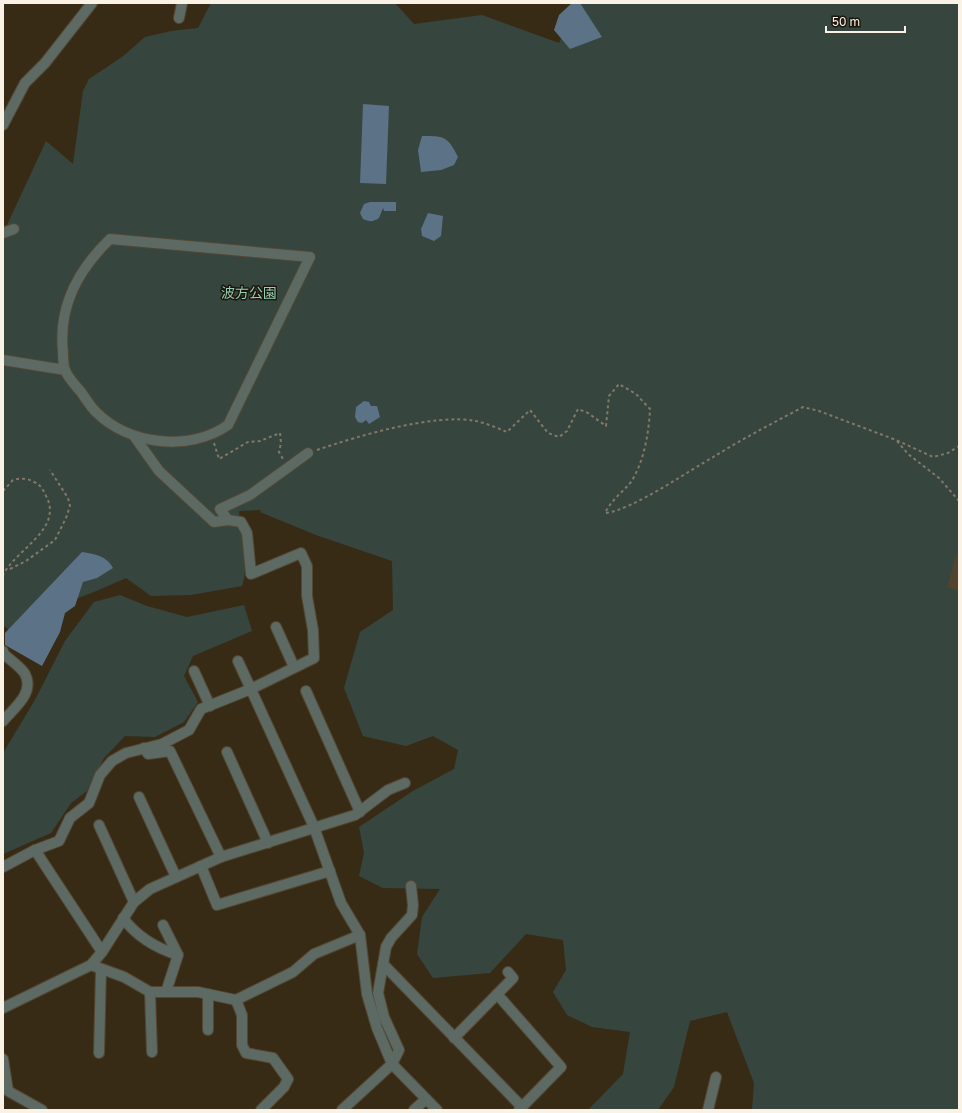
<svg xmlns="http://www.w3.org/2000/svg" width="962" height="1113" viewBox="0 0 962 1113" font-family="'Golos Text','Noto Sans JP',sans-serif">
	<rect width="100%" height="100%" fill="#382b16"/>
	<g fill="#36463f">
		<path d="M211 3H395L414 24 482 15 559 43 578 3H959V1110H752L754 1083 727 1012 690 1021 674 1087 658 1110H588L623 1074 630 1032 592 1027 567 1015 553 992 566 970 563 940 526 934 490 973 433 978 417 954 422 917 440 889 383 888 359 876 364 853 359 827 413 791 454 769 458 750 433 736 406 746 363 736 344 688 360 632 393 610 392 561 316 535 260 512 261 510 239 511C240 536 250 562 242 586L191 595 151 596 126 578 94 592 65 603 43 657 3 625V226L7 225 46 141 73 164 83 91 89 79 122 57 145 37 171 31 198 28Z"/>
		<path d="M120 595 147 606 187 617 244 605 252 631 193 656 184 676 198 702 184 722 155 737 125 736 104 758 87 791 71 803 51 833 3 854V753L35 700 65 641 94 602Z"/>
	</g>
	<g fill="#5c7286">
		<path d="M572 3H580L602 37 570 49 554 30 559 15Z"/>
		<path d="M363 104 389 106 386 184 360 183Z"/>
		<path d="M422 136C445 136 447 136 458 157L454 165 441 170 421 172 418 150Z"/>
		<path d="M370 202H396V211H384L383 208 379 218C373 222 370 222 363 219L360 213 364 204Z"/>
		<path d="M428 213 443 216 441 236 434 241 422 236 421 229Z"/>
		<path d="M364 401 369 402 371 406H377L380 417 369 424 366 420 362 423 358 422 355 417 356 407Z"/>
		<path d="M82 552C95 554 107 556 113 568L97 578 83 582 75 606 65 613 60 632 42 666 5 645V633Z"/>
	</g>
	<path fill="#51432d" d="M957 553H959V591L947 587Z"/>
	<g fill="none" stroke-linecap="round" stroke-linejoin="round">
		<defs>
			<g id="minor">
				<path d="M179 18 182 3"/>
				<path d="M3 125 25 83 45 63 92 3"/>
				<path d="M3 233 14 229"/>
				<path d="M110 239 310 257 228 425C189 452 129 445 96 412 90 406 86 399 81 392 76 386 68 378 65 370 63 365 63 357 63 352 58 306 78 270 110 239Z"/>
				<path d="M3 360 65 370"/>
				<path d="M228 520 220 509 250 495 308 453"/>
				<path d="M276 627 294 667"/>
				<path d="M3 651 4 654C10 660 21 667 25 674 35 693 14 708 3 721"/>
				<path d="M238 661 314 827 341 903 360 935 367 994 377 1028 392 1064 437 1110"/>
				<path d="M194 671 210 706"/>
				<path d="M306 691 360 812"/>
				<path d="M144 748 148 754 170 751 221 857"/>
				<path d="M227 752 268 843"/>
				<path d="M139 797 176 877"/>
				<path d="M99 825 134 902"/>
				<path d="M35 850 102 952"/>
				<path d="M201 866 217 905 330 871"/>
				<path d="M3 867 35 850 59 841 70 818 89 803 100 775 112 761 126 753 162 744 189 730 201 709 251 689 314 658 313 630 307 596V566L301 553 251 574 247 533 241 522 228 520 214 522 159 471 134 436"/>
				<path d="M123 918C137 937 156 948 178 955"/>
				<path d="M163 925 178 955 166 992"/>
				<path d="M383 964 522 1107"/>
				<path d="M91 965 124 977 150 992H198L236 1000 293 972 314 954 360 935"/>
				<path d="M150 992 152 1052"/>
				<path d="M497 994 561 1067 519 1110"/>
				<path d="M236 1000 242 1015V1045L246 1053 273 1058 288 1079 284 1087 261 1110"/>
				<path d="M3 1008 91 965 102 952 134 902 150 889 221 857 355 815 388 790 405 783"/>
				<path d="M208 1030V994"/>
				<path d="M454 1038 513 978 508 972"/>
				<path d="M99 1053 101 969"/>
				<path d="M3 1059 8 1091 42 1110"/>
				<path d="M342 1110 392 1064 399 1050 384 1017 378 993 386 947 391 938 412 915 413 905 411 886"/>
				<path d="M414 1110 426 1099"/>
				<path d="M708 1110 716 1077"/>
			</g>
		</defs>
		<use href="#minor" stroke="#534733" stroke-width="12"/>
		<g stroke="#837866" stroke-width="2" stroke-dasharray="3 3" stroke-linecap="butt">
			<path d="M897 441 908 454 939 478 959 501"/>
			<path d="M214 443 219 459 248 442 260 441 280 433 281 443 279 452 283 459"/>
			<path d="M317 450C358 436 434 413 476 421 486 423 497 428 507 432L530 410 548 433 559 437 567 431 578 409 588 413 606 426 609 396 619 384 636 394 650 409C649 432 644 462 631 482 622 493 612 499 605 513 633 510 688 471 715 456 744 438 773 423 803 407L819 411 896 440 933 457 948 453 959 446"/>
			<path d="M3 491 13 480C20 478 28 478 34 482 41 485 43 490 46 496 64 529 15 550 3 575"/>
			<path d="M10 569 26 561 55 540 66 518 70 506 68 498 50 470"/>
		</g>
		<use href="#minor" stroke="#5d6963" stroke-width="10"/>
	</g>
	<g text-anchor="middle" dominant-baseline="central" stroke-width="3" stroke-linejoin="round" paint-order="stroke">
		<g font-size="14" fill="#94ceb4" stroke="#1b150b">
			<text x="249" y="292">波方公園</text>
		</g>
	</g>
	<rect width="962" height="1113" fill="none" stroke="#faf2e4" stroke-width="8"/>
	<path d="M826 26v6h79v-6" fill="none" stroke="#faf2e4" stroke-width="2"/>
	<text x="832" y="26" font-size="12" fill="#faf2e4" stroke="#1b150b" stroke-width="3" paint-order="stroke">50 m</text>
</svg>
